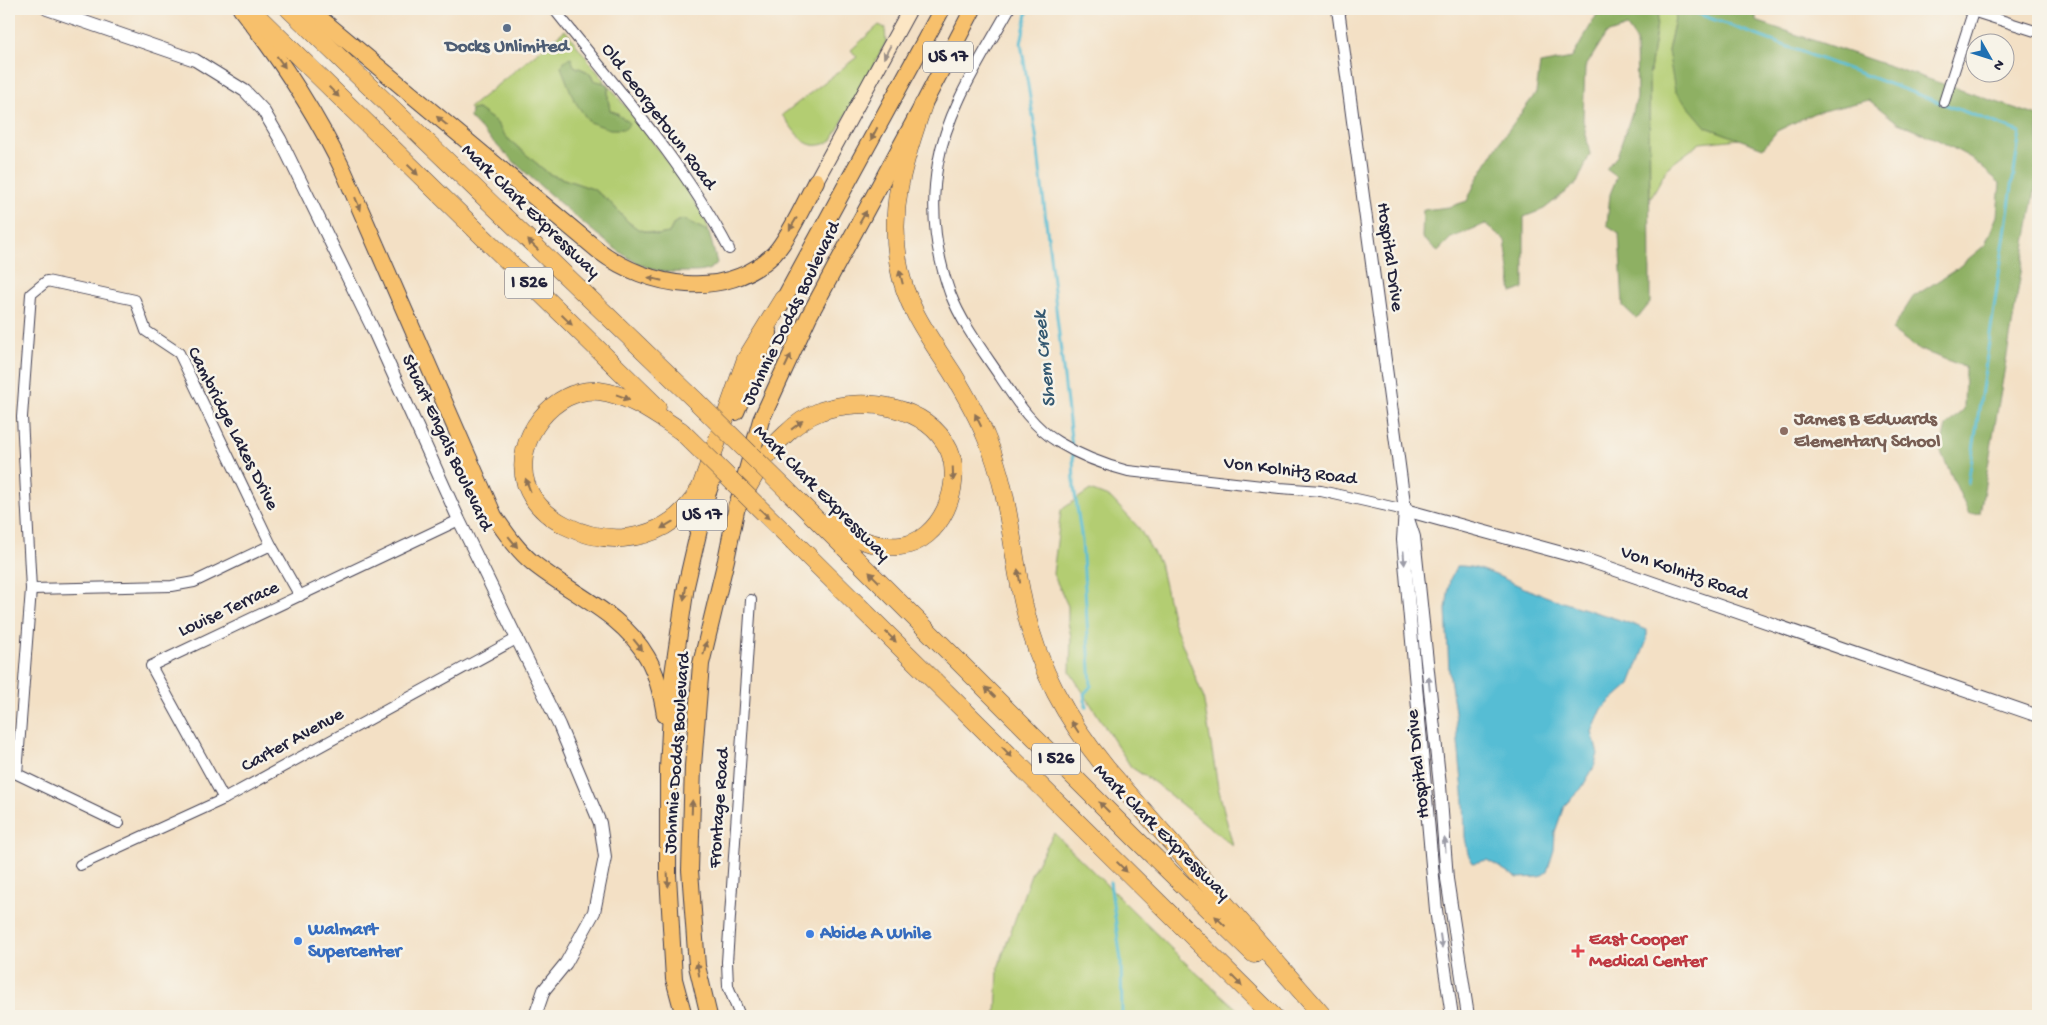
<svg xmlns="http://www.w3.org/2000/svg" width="2047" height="1025" viewBox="0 0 2047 1025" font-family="'Gochi Hand',sans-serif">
	<rect width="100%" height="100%" fill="#f7f3e8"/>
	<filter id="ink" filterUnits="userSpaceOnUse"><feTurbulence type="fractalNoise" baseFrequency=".02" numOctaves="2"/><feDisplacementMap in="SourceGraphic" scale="10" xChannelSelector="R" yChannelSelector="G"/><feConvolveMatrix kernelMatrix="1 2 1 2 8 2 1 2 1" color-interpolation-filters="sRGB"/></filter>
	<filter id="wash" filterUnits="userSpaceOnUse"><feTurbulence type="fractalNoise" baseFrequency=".0096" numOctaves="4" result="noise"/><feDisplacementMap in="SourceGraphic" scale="20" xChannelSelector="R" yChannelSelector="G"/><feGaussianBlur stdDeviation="1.12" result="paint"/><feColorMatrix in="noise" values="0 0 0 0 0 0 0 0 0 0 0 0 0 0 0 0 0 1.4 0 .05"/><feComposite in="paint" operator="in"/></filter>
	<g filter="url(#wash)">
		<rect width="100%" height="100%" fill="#f3e0c5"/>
		<g fill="#b3cd72" stroke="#6a7856">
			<path d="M1659 9H1677L1668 51 1706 127 1739 139 1700 143 1668 167 1650 199 1649 78Z"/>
			<path d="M879 25 885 28 886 42 832 140C806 156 797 133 782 115L857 57 851 50Z"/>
			<path d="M565 30 603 79 604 82 598 83 593 80C591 70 582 70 574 66V100L619 114 610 110 608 99V84C636 121 665 156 690 195 697 206 707 219 709 232L683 219 674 223 669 233 658 235 638 229 627 221 610 202 593 189 549 174 506 137 496 122 478 109 471 110 469 108Z"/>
			<path d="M1090 490 1111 498 1139 528 1160 564 1173 621 1203 696 1218 787 1233 846 1155 783 1131 767 1070 672 1071 637 1068 622V606L1053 574 1061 510Z"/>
			<path d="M1054 833 1191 968 1245 1016H996L998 968 1031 874Z"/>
		</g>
		<g fill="#8eb064" stroke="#586950">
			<path d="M1600 9H1659L1649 78 1650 303 1637 319 1623 306 1619 233 1607 225 1610 194 1617 177 1606 169 1617 156 1637 98 1636 40 1627 27 1606 34 1585 68 1583 120 1590 154 1577 183 1544 209 1524 217V288L1512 293 1505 240 1485 224 1451 238 1438 251 1422 238 1423 210 1449 207 1467 201 1477 179 1501 140 1536 93 1540 64 1572 58Z"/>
			<path d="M1677 9H1756V21L2038 116V173L1980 513 1969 514 1940 450 1946 426 1964 409 1965 367 1918 349 1892 330 1913 297 1955 270 1985 245 1997 216 2000 183 1971 158 1938 140 1898 123 1869 100 1814 113 1777 131 1763 148 1706 127 1675 91 1668 51Z"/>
			<path d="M571 58 574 66C582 70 590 70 593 80L608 84V99L610 110 629 122 628 126 625 129H610L589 122 574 100 561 67 565 60Z"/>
			<path d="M478 109 496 122 506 137 549 174 593 189 610 202 627 221 638 229 657 235 669 233 674 223 683 219 709 232 717 263C710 272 700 272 690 272 679 272 666 273 655 270 630 263 608 243 588 227 546 192 507 157 470 118L471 110Z"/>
		</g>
		<path fill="#56bdd4" stroke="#3c7088" d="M1457 566C1484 565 1511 584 1537 593 1573 607 1611 615 1647 630V640L1630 684 1602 709 1592 732 1598 754 1594 767 1581 789 1564 806 1555 832 1554 850 1547 872 1539 877 1518 878 1487 860 1473 863 1468 854 1465 837 1464 802 1455 712 1449 671 1446 609 1450 579Z"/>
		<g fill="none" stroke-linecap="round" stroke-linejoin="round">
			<g stroke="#56bdd4" stroke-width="3">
				<path d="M1028 9 1021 43 1036 134 1072 447"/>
				<path d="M1685 9 2020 132 1968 484"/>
				<path d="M1073 453 1074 487 1082 541 1091 686 1084 694 1086 706"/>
				<path d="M1110 882 1121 960 1122 1016"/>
			</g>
		</g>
	</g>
	<g filter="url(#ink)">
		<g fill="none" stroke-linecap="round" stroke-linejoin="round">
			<defs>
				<g id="minor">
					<path d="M554 9C615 86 683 162 729 249"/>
					<path d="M1009 9C983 56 947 109 938 163 930 207 935 251 950 293 962 324 983 351 1001 378 1017 402 1033 427 1058 442 1079 455 1104 465 1128 471L1280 488 1321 491 1405 510"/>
					<path d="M1966 9 2038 32"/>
					<path d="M1944 102 1974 9"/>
					<path d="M31 589 172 586 194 582 271 545"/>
					<path d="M224 799 151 666 459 520"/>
					<path d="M119 823 17 774 31 589 22 417 31 294 47 281 135 300 146 331 179 353 271 545 300 596"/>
					<path d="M80 865 224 799 518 638"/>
					<path d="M740 1016 728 986 727 962 751 600"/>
				</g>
				<g id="tertiary">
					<path d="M47 9 195 60 245 91 263 110 280 139 372 327 459 520 559 725 600 823 605 857 594 912 566 963 544 990 535 1016"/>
					<path d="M1338 9 1405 510 1403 540 1436 910 1452 1016"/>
					<path d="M1405 510 1584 559 2038 716"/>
					<path d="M1407 516 1414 537 1440 786 1447 879 1468 1016"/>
				</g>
				<path id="secondary" d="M816 181 910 9"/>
				<g id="trunk">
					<path d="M241 9C281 60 316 113 344 172L494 516C506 533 517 550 533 563 571 594 622 613 647 657 657 674 662 696 665 715"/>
					<path d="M309 9 599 251C648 288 726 301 774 254 789 238 805 202 816 181"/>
					<path d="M778 310 942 9"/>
					<path d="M736 412 769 333"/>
					<path d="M684 1016 674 979 668 875V769L673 674 686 586 707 495 714 475"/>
					<path d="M709 1016 697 966 690 870 693 766 701 664 726 560 737 506 761 420 809 316 923 105 973 9"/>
				</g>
				<g id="motorway">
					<path d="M250 9 657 407"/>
					<path d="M289 9 695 400"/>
					<path d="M923 105C904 162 888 204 899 267 906 307 931 340 953 374 965 394 977 415 986 437 1010 491 1011 549 1024 606 1039 670 1066 719 1107 769L1323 1016"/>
					<path d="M681 431C655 414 630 395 599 391 554 386 512 440 526 484 539 521 586 540 623 538 659 535 684 518 701 487L746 359 783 299"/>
					<path d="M797 500 1136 839 1254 954"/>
					<path d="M737 506C752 481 764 453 786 434 796 424 808 416 821 411 863 396 928 405 949 450 964 485 941 542 900 546 874 548 850 537 829 522"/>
					<path d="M794 542 1273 1016"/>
				</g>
			</defs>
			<use href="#minor" stroke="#413e50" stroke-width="12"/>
			<use href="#tertiary" stroke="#413e50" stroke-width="14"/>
			<use href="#secondary" stroke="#413e50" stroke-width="16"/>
			<use href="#trunk" stroke="#413e50" stroke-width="18"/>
			<use href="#motorway" stroke="#413e50" stroke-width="19"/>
			<use href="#minor" stroke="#fff" stroke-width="10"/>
			<use href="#tertiary" stroke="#fff" stroke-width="12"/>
			<use href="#secondary" stroke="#fce6c4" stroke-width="14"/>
			<use href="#trunk" stroke="#f7c06c" stroke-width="16"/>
			<use href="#motorway" stroke="#f7c06c" stroke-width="18"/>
			<defs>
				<g id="motorway-bridge">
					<path d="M695 400 797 500"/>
					<path d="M681 431 794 542"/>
				</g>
			</defs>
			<use href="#motorway-bridge" stroke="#413e50" stroke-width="19" stroke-linecap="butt"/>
			<use href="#motorway-bridge" stroke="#f7c06c" stroke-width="18"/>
		</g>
		<defs><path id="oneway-solid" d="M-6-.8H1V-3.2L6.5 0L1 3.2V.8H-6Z" transform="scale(1.25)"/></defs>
		<use fill="#9a8e86" href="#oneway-solid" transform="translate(887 52) rotate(118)"/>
		<g fill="#8c7154">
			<use href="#oneway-solid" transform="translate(281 62) rotate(54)"/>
			<use href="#oneway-solid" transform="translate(334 92) rotate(45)"/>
			<use href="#oneway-solid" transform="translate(442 121) rotate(-140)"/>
			<use href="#oneway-solid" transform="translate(874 134) rotate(117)"/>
			<use href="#oneway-solid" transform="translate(413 170) rotate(44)"/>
			<use href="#oneway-solid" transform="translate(358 204) rotate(67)"/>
			<use href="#oneway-solid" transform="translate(863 217) rotate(-61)"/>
			<use href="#oneway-solid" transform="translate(793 224) rotate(121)"/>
			<use href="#oneway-solid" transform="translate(533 245) rotate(-136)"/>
			<use href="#oneway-solid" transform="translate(901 277) rotate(-104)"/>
			<use href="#oneway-solid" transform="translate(655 279) rotate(-167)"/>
			<use href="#oneway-solid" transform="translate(567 320) rotate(44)"/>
			<use href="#oneway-solid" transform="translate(788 361) rotate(-65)"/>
			<use href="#oneway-solid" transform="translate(623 397) rotate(20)"/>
			<use href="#oneway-solid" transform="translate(978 420) rotate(-116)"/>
			<use href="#oneway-solid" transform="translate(797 425) rotate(-38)"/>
			<use href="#oneway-solid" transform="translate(953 474) rotate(88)"/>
			<use href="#oneway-solid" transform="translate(528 485) rotate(-111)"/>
			<use href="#oneway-solid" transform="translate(765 514) rotate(44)"/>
			<use href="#oneway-solid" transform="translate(667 525) rotate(149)"/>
			<use href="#oneway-solid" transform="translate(513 542) rotate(51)"/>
			<use href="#oneway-solid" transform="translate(1019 576) rotate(-99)"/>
			<use href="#oneway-solid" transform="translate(874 577) rotate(-135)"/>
			<use href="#oneway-solid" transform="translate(685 593) rotate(99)"/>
			<use href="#oneway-solid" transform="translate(891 637) rotate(44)"/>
			<use href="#oneway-solid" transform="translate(638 645) rotate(51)"/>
			<use href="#oneway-solid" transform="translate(705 648) rotate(-76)"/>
			<use href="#oneway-solid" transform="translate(990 692) rotate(-135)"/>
			<use href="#oneway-solid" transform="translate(1075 727) rotate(-123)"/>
			<use href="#oneway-solid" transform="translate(1007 752) rotate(46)"/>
			<use href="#oneway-solid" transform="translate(692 807) rotate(-88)"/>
			<use href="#oneway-solid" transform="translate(1104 807) rotate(-135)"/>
			<use href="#oneway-solid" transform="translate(1122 867) rotate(45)"/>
			<use href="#oneway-solid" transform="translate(668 880) rotate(87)"/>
			<use href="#oneway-solid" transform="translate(1220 921) rotate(-136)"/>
			<use href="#oneway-solid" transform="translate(698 969) rotate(-100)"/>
			<use href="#oneway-solid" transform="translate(1237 981) rotate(45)"/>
		</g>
		<g fill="#9c9ca7">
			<use href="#oneway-solid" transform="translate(1404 558) rotate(85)"/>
			<use href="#oneway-solid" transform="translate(1429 683) rotate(-96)"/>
			<use href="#oneway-solid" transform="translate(1445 845) rotate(-94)"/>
			<use href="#oneway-solid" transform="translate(1441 941) rotate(82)"/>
		</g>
	</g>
	<circle fill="#5c6f8a" stroke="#f7f3e8" stroke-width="2" cx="507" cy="28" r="5"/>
	<circle fill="#8d6e63" stroke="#f7f3e8" stroke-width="2" cx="1784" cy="431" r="5"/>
	<g fill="#3f7fe0" stroke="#f7f3e8" stroke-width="2">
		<circle cx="810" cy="934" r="5"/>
		<circle cx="298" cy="941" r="5"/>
	</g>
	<path fill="#e0444e" stroke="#f7f3e8" stroke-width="2" d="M1575.5 943.5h5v5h5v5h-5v5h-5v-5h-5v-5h5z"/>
	<g text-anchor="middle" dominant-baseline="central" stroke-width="5" stroke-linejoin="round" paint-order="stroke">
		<g fill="#f7f3e8" stroke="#62616f" stroke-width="1">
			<rect x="923" y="41.5" width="50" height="31" rx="4"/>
			<rect x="505" y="267.5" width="48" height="31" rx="4"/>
			<rect x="677" y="499.5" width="50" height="31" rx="4"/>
			<rect x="1032" y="743.5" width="48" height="31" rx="4"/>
		</g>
		<g font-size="18" font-weight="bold" fill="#22223b">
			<text x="948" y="57">US 17</text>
			<text x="529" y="283">I 526</text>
			<text x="702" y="515">US 17</text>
			<text x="1056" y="759">I 526</text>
		</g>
		<g font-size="19" font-weight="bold" fill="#4e5e75" stroke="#f7f3e8">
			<text x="507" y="47">Docks Unlimited</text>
		</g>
		<g font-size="19" fill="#22223b" stroke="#f7f3e8">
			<text transform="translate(658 117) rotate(53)">Old Georgetown Road</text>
			<text transform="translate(530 212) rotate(44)">Mark Clark Expressway</text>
			<text transform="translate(1389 257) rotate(82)">Hospital Drive</text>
			<text transform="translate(792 314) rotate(-64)">Johnnie Dodds Boulevard</text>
			<text transform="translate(232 429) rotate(63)">Cambridge Lakes Drive</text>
			<text transform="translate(446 443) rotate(65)">Stuart Engals Boulevard</text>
			<text transform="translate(1290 472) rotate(7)">Von Kolnitz Road</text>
			<text transform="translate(821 494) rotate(45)">Mark Clark Expressway</text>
			<text transform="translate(1684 574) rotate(19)">Von Kolnitz Road</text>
			<text transform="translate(229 610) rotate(-25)">Louise Terrace</text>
			<text transform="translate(293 741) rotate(-29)">Carter Avenue</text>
			<text transform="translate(678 753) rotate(-86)">Johnnie Dodds Boulevard</text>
			<text transform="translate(1419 764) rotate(-96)">Hospital Drive</text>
			<text transform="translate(720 808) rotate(-86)">Frontage Road</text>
			<text transform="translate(1161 833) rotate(45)">Mark Clark Expressway</text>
		</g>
		<g font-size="19" font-weight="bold" fill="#785e54" stroke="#f7f3e8" text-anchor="start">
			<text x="1794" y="420">James B Edwards<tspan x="1794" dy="22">Elementary School</tspan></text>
		</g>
		<g font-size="19" font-weight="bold" fill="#366cbe" stroke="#f7f3e8" text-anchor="start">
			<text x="308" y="930">Walmart<tspan x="308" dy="22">Supercenter</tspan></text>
			<text x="820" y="934">Abide A While</text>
		</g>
		<g font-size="19" font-weight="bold" fill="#be3a42" stroke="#f7f3e8" text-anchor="start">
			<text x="1589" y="940">East Cooper<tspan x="1589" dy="22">Medical Center</tspan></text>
		</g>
		<g font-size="20" font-style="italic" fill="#345871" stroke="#f7f3e8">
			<text transform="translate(1046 359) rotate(-96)">Shem Creek</text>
		</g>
	</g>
	<rect width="2047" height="1025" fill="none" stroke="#f7f3e8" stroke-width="30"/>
	<g transform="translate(1990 58) rotate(129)"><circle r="24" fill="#f7f3e8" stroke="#a29fa3"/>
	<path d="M0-4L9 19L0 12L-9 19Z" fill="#1f6fb2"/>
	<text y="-8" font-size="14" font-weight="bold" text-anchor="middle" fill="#22223b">N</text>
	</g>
</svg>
